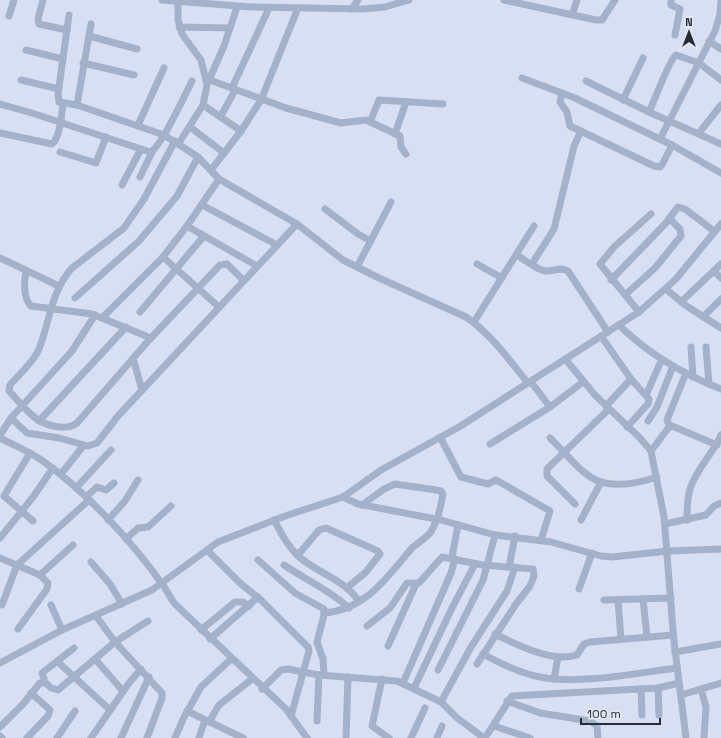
<svg xmlns="http://www.w3.org/2000/svg" width="721" height="738" viewBox="0 0 721 738" font-family="'Space Grotesk',sans-serif">
	<rect width="100%" height="100%" fill="#d8dff2"/>
	<g fill="none" stroke-linecap="round" stroke-linejoin="round">
		<g stroke="#a4b1ca" stroke-width="7">
			<path d="M43 0 38 19 39 24 67 30"/>
			<path d="M162 0 251 7 363 9 385 7 409 0"/>
			<path d="M178 0V20L182 34 201 60 207 85 203 105 179 143"/>
			<path d="M504 0 596 20H602L615 0"/>
			<path d="M671 0V5L680 9 675 35"/>
			<path d="M352 9 358 0"/>
			<path d="M69 15 58 94 59 102 77 105 164 135 198 157 219 179 297 224 343 260 379 278 466 317C491 334 509 360 528 383"/>
			<path d="M572 15 577 0"/>
			<path d="M9 16 14 0"/>
			<path d="M179 27 230 28"/>
			<path d="M89 36 137 49"/>
			<path d="M709 41 721 49"/>
			<path d="M26 50 63 59"/>
			<path d="M83 63 134 75"/>
			<path d="M522 78 575 98 672 145 721 173"/>
			<path d="M207 79 286 108 341 123 366 120 400 136 401 147 406 154"/>
			<path d="M21 80 59 89"/>
			<path d="M209 80 224 46 237 7"/>
			<path d="M586 81 649 112 721 144"/>
			<path d="M232 88 269 8"/>
			<path d="M562 93 560 102 567 112 570 126 654 166 660 167 662 165 672 145"/>
			<path d="M623 100 643 58"/>
			<path d="M0 104 32 113 150 152C160 149 186 93 192 81"/>
			<path d="M77 105 91 24"/>
			<path d="M203 105 241 131"/>
			<path d="M649 112C654 102 669 60 676 55L699 63 721 80"/>
			<path d="M221 116 235 90"/>
			<path d="M370 122 379 100 443 104"/>
			<path d="M138 125 164 68"/>
			<path d="M190 127 224 153"/>
			<path d="M0 133 52 144C60 138 62 113 63 103"/>
			<path d="M699 133 721 105"/>
			<path d="M395 134 406 102"/>
			<path d="M660 139 715 31 720 14 721 0"/>
			<path d="M175 141 144 199 124 228 72 268C51 291 50 321 39 349 34 362 19 374 10 385L9 391C17 399 24 409 33 416 42 425 66 432 77 423L149 340 220 265 227 264 243 280"/>
			<path d="M60 152 96 163 106 137"/>
			<path d="M211 170 241 131 261 100 298 8"/>
			<path d="M140 177 152 152"/>
			<path d="M122 185 141 149"/>
			<path d="M202 205 277 245"/>
			<path d="M325 209 358 234 371 241"/>
			<path d="M187 226 257 266"/>
			<path d="M517 255C525 260 535 269 545 271 553 272 560 266 568 271L608 332"/>
			<path d="M163 257 219 307"/>
			<path d="M0 258 59 286"/>
			<path d="M477 264 502 278"/>
			<path d="M532 264 554 229 574 146 581 131"/>
			<path d="M357 267 391 202"/>
			<path d="M26 271C24 281 23 298 31 306L92 314 151 338"/>
			<path d="M714 271 721 278"/>
			<path d="M611 280 665 224 678 207 685 209 714 231"/>
			<path d="M666 289 685 305 721 328"/>
			<path d="M625 295 655 268 681 236 680 229 670 219"/>
			<path d="M75 298 139 241 177 196 198 157"/>
			<path d="M681 302 721 264"/>
			<path d="M140 312 203 237"/>
			<path d="M639 312 600 264 615 246 651 214"/>
			<path d="M103 317 163 257 187 226 219 179"/>
			<path d="M703 317 721 299"/>
			<path d="M474 322 534 226"/>
			<path d="M619 325C648 354 683 374 721 389"/>
			<path d="M601 336 631 379 649 399 648 404 627 427"/>
			<path d="M691 347 693 377"/>
			<path d="M706 347 709 384"/>
			<path d="M133 358 142 390"/>
			<path d="M566 360 595 395 640 438 651 451 664 517 674 642 686 738"/>
			<path d="M531 382 550 407"/>
			<path d="M646 395 662 359"/>
			<path d="M606 406 631 379"/>
			<path d="M11 418 27 433 59 438 88 446 97 443 118 416 297 224"/>
			<path d="M39 421 126 327"/>
			<path d="M648 421 657 407 673 366"/>
			<path d="M670 427 667 420 686 373"/>
			<path d="M0 435 11 418 72 351 95 315"/>
			<path d="M440 437 461 477 488 484 496 480 550 511 541 540"/>
			<path d="M0 438C14 445 30 452 43 461 86 492 131 540 162 584 167 590 170 598 175 604L286 709 307 738"/>
			<path d="M550 438C564 451 578 471 596 480 614 488 639 483 657 477"/>
			<path d="M490 444 550 407 583 382"/>
			<path d="M651 451 669 427 672 426 717 445"/>
			<path d="M30 453 4 496 33 521"/>
			<path d="M61 474 84 445"/>
			<path d="M76 488 111 450"/>
			<path d="M86 497 97 487 106 490 114 483"/>
			<path d="M343 497 358 504 441 520 495 535 551 542 601 556 612 557 668 551 721 549"/>
			<path d="M575 504 547 476V469L609 409"/>
			<path d="M108 520 125 501 138 480"/>
			<path d="M274 520C281 533 287 545 298 556 319 574 342 578 359 601"/>
			<path d="M581 520 601 482"/>
			<path d="M687 520C687 509 687 499 690 489 696 469 713 454 721 435"/>
			<path d="M665 524 706 515 714 506 721 503"/>
			<path d="M0 538 33 497 53 468"/>
			<path d="M126 539 138 528 148 527 171 506"/>
			<path d="M207 550 240 583 261 600 308 647 309 651 291 716"/>
			<path d="M298 555 319 530 326 528 378 551 380 554 366 572 348 587"/>
			<path d="M452 557 458 525"/>
			<path d="M0 558 40 575 48 583 47 589 18 629"/>
			<path d="M258 560 295 593 324 609V615L317 642 323 659 324 675"/>
			<path d="M91 562 110 584 122 604"/>
			<path d="M284 565C306 580 330 590 349 608"/>
			<path d="M509 567 515 536"/>
			<path d="M40 575 73 545"/>
			<path d="M579 589 592 553"/>
			<path d="M643 599 647 637"/>
			<path d="M604 600 671 598"/>
			<path d="M618 600 621 639"/>
			<path d="M2 605 17 565 89 500"/>
			<path d="M51 605 62 630"/>
			<path d="M324 613C366 610 387 577 412 548 418 542 429 537 432 530 438 519 441 506 443 494L441 491 436 490 395 484 384 489 362 505"/>
			<path d="M96 616 115 642 162 693V698L147 738"/>
			<path d="M367 626 390 608 407 583H419L442 557 483 565 533 569 534 576 530 586 516 604 477 664"/>
			<path d="M201 630 235 602H243L249 606"/>
			<path d="M495 634C517 645 553 663 577 655L584 644 590 642 673 635"/>
			<path d="M210 639 258 597"/>
			<path d="M388 646 416 584"/>
			<path d="M675 652 721 644"/>
			<path d="M483 654C501 664 519 673 540 677 581 685 635 673 677 668"/>
			<path d="M95 659 123 691"/>
			<path d="M58 662 110 710"/>
			<path d="M0 663 62 630 152 590 218 542 288 515 343 497 381 470 459 427 639 312 676 279 721 224"/>
			<path d="M438 670 483 580 495 535"/>
			<path d="M382 679 372 726 389 738"/>
			<path d="M554 679 558 657"/>
			<path d="M43 682 44 679 42 673 74 648"/>
			<path d="M403 683 451 573 455 559"/>
			<path d="M414 688 452 608 475 564"/>
			<path d="M658 688 659 715"/>
			<path d="M262 689 281 670 288 669 319 675 397 681 441 702 456 717 484 738"/>
			<path d="M641 689 642 715"/>
			<path d="M701 689 706 707 704 737"/>
			<path d="M681 695 721 683"/>
			<path d="M507 701 540 713 590 721 597 726 598 738"/>
			<path d="M441 702 471 647 507 591 515 567"/>
			<path d="M187 711 243 738"/>
			<path d="M317 721 319 675"/>
			<path d="M209 722 219 705 252 679"/>
			<path d="M494 726 530 738"/>
			<path d="M0 727 23 704 40 683H46L51 688 58 690 115 642 148 621"/>
			<path d="M0 736 2 738"/>
			<path d="M27 738 48 716 50 710 31 693"/>
			<path d="M57 738 75 711"/>
			<path d="M91 738 129 683 141 669"/>
			<path d="M121 738 149 677"/>
			<path d="M175 738 184 717 201 687 231 659"/>
			<path d="M199 738 205 720"/>
			<path d="M346 738 348 677"/>
			<path d="M411 738 425 708"/>
			<path d="M437 738 442 726"/>
			<path d="M485 738 512 696 658 688 679 683"/>
		</g>
	</g>
	<g transform="translate(689 32)" stroke="#e5eafa" stroke-width="3" paint-order="stroke">
	<path d="M0-3L7 15L0 10L-7 15Z" fill="#262d35"/>
	<text y="-6" font-size="11" font-weight="bold" text-anchor="middle" fill="#262d35">N</text>
	</g>
	<path d="M581 718v6h79v-6" fill="none" stroke="#262d35" stroke-width="2"/>
	<text x="587" y="718" font-size="12" fill="#262d35" stroke="#e5eafa" stroke-width="3" paint-order="stroke">100 m</text>
</svg>
